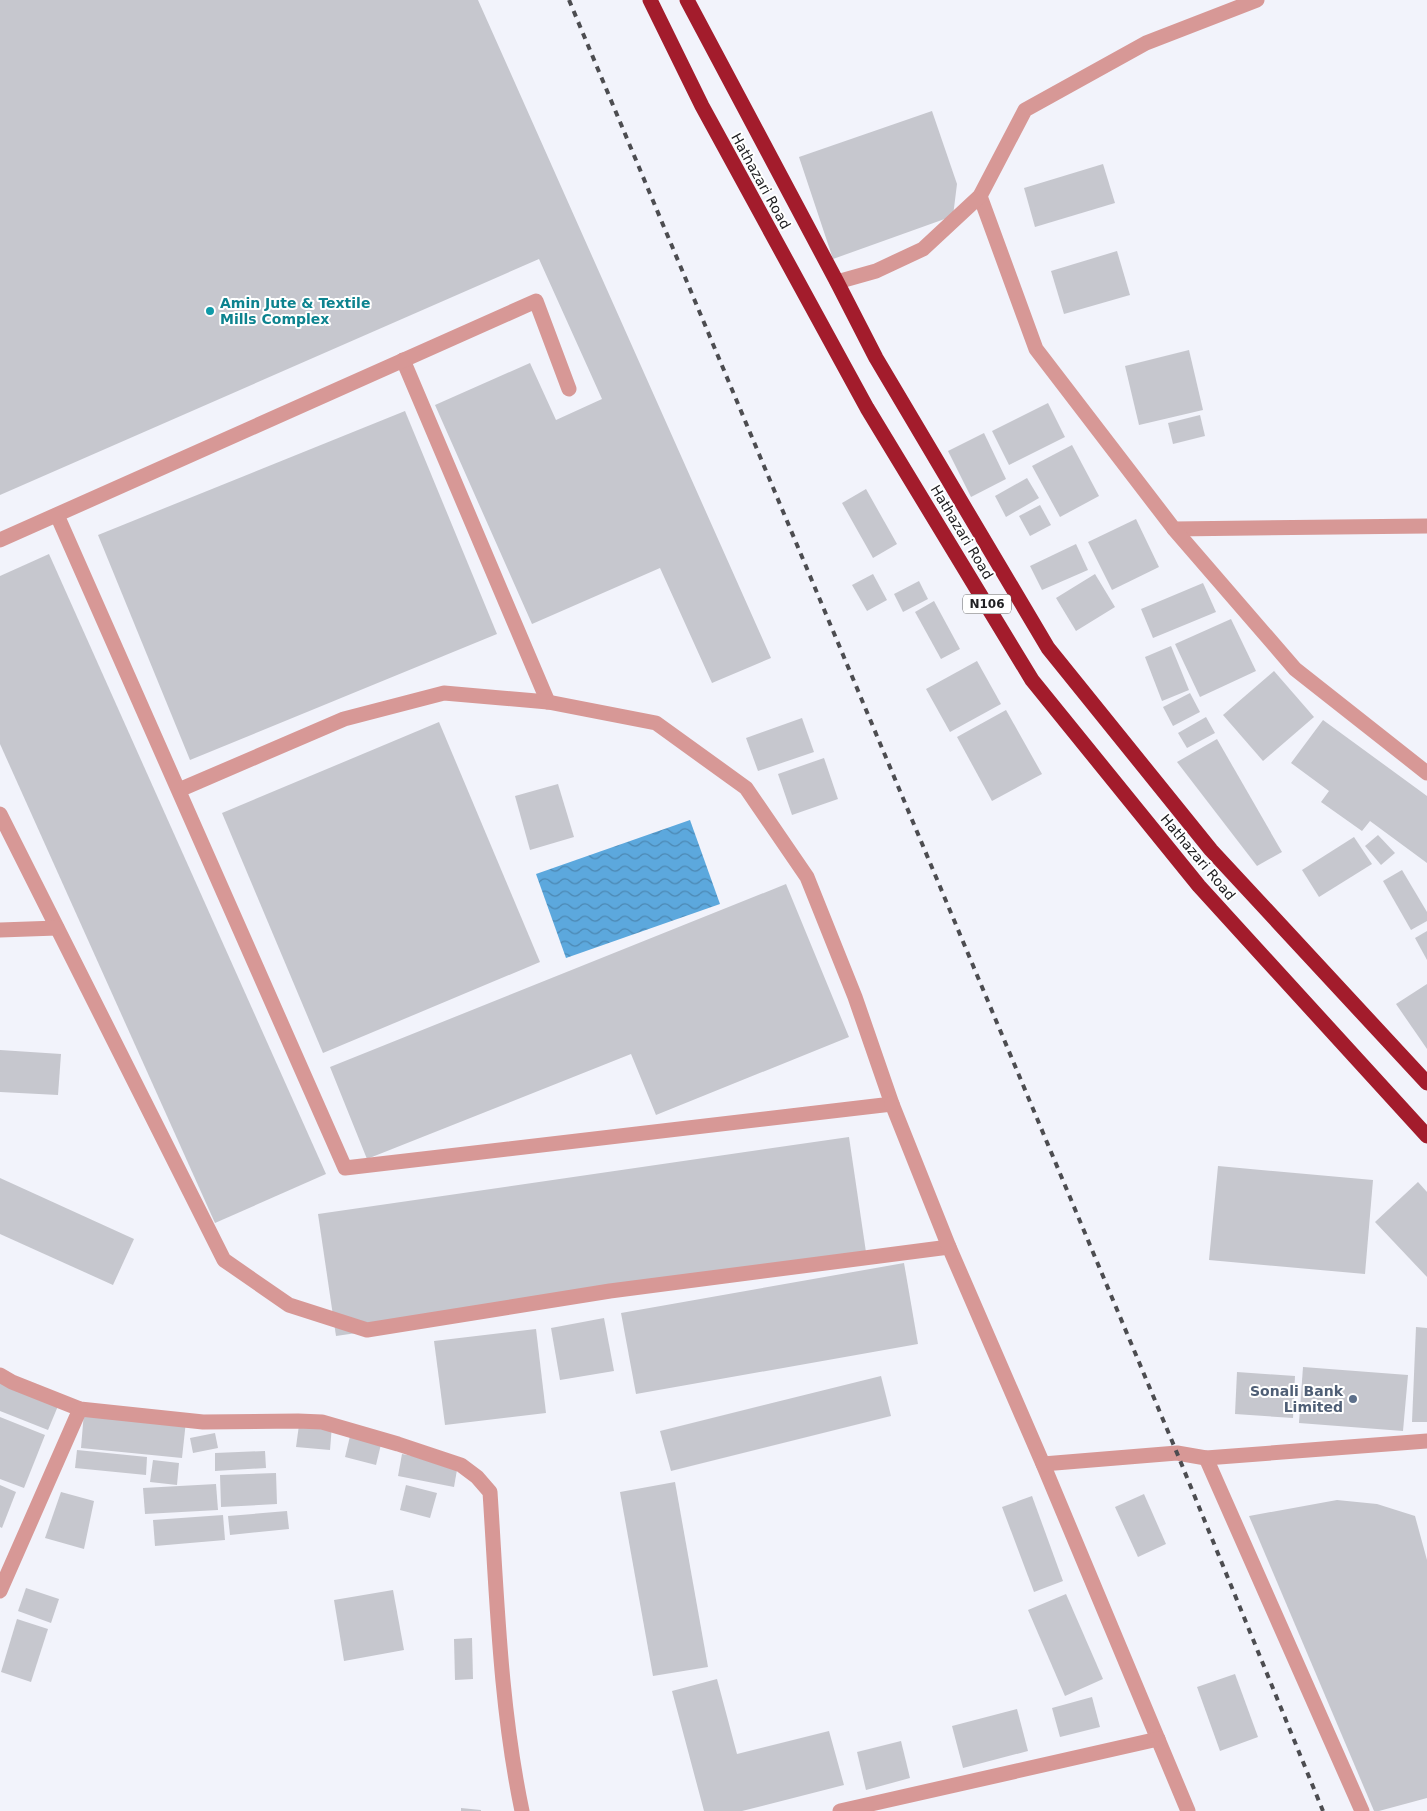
<svg xmlns="http://www.w3.org/2000/svg" width="1427" height="1811" viewBox="0 0 1427 1811" font-family="'DejaVu Sans',sans-serif">
	<defs>
		<pattern id="water-waves" width="16" height="10" patternUnits="userSpaceOnUse" patternTransform="scale(1.25)"><rect width="16" height="10" fill="#5ca8dd"/><path d="M0 5q4-4 8 0t8 0" fill="none" stroke="#4c88b3"/></pattern>
	</defs>
	<rect width="100%" height="100%" fill="#f2f3fb"/>
	<path fill="url(#water-waves)" d="M690 820 720 904 566 958 536 874Z"/>
	<g fill="#c6c7ce">
		<path d="M0 0H478L771 658 712 683 660 568 532 624 435 405 530 363 556 420 602 399 539 259 0 495Z"/>
		<path d="M932 111 957 184 953 216 833 259 799 157Z"/>
		<path d="M1103 164 1115 203 1035 227 1024 188Z"/>
		<path d="M1117 251 1130 295 1064 314 1051 271Z"/>
		<path d="M1189 350 1203 410 1139 425 1125 366Z"/>
		<path d="M1048 403 1065 437 1009 465 992 431Z"/>
		<path d="M405 411 497 634 190 760 98 535Z"/>
		<path d="M1200 415 1205 436 1173 444 1168 423Z"/>
		<path d="M984 433 1006 479 971 497 948 451Z"/>
		<path d="M1072 445 1099 496 1060 517 1032 466Z"/>
		<path d="M1027 478 1039 498 1006 517 995 496Z"/>
		<path d="M866 489 897 544 873 558 842 503Z"/>
		<path d="M1040 505 1051 525 1030 536 1019 516Z"/>
		<path d="M1136 519 1159 567 1112 590 1088 542Z"/>
		<path d="M1076 544 1088 570 1042 590 1030 566Z"/>
		<path d="M49 554 326 1174 215 1223 0 744V576Z"/>
		<path d="M873 574 887 600 867 611 852 585Z"/>
		<path d="M1095 574 1115 607 1076 631 1056 598Z"/>
		<path d="M919 581 928 599 903 612 894 594Z"/>
		<path d="M1203 583 1216 612 1153 638 1141 609Z"/>
		<path d="M934 601 960 649 941 659 915 612Z"/>
		<path d="M1231 619 1256 671 1200 697 1175 644Z"/>
		<path d="M1171 646 1189 690 1162 701 1145 657Z"/>
		<path d="M977 661 1001 704 950 732 926 689Z"/>
		<path d="M1274 671 1314 717 1263 761 1223 715Z"/>
		<path d="M1190 693 1200 712 1173 726 1163 707Z"/>
		<path d="M1006 710 1042 774 992 801 957 737Z"/>
		<path d="M1206 717 1215 733 1187 748 1178 733Z"/>
		<path d="M802 718 814 752 758 771 746 738Z"/>
		<path d="M1323 720 1427 796V863L1370 821 1362 831 1321 802 1329 791 1291 763Z"/>
		<path d="M439 722 540 962 323 1053 222 813Z"/>
		<path d="M1217 739 1282 852 1257 866 1177 762Z"/>
		<path d="M824 758 838 799 792 815 778 774Z"/>
		<path d="M558 784 574 837 530 850 515 796Z"/>
		<path d="M1378 835 1395 853 1381 865 1365 846Z"/>
		<path d="M1354 837 1372 864 1319 897 1302 870Z"/>
		<path d="M1402 870 1427 912V921L1411 930 1383 881Z"/>
		<path d="M786 884 849 1037 656 1115 631 1054 367 1159 330 1067Z"/>
		<path d="M1427 931V960L1415 938Z"/>
		<path d="M1427 984V1049L1396 1004Z"/>
		<path d="M0 1050 61 1054 58 1095 0 1092Z"/>
		<path d="M849 1137 867 1259 336 1336 318 1214Z"/>
		<path d="M1218 1166 1373 1180 1365 1274 1209 1260Z"/>
		<path d="M0 1178 134 1239 113 1285 0 1234Z"/>
		<path d="M1418 1182 1427 1192V1277L1375 1222Z"/>
		<path d="M904 1263 918 1344 636 1394 621 1313Z"/>
		<path d="M604 1318 614 1371 560 1380 551 1328Z"/>
		<path d="M1416 1327 1427 1328V1422H1412Z"/>
		<path d="M536 1329 546 1413 445 1425 434 1341Z"/>
		<path d="M1303 1367 1408 1375 1403 1431 1299 1423Z"/>
		<path d="M1237 1372 1295 1376 1293 1418 1235 1414Z"/>
		<path d="M881 1376 891 1416 671 1471 660 1431Z"/>
		<path d="M0 1383 58 1406 48 1430 0 1411Z"/>
		<path d="M84 1412 186 1421 182 1458 81 1448Z"/>
		<path d="M0 1417 45 1435 24 1488 0 1479Z"/>
		<path d="M299 1425H332L330 1450 296 1447Z"/>
		<path d="M351 1432 382 1440 376 1465 345 1457Z"/>
		<path d="M215 1433 218 1448 193 1453 190 1438Z"/>
		<path d="M77 1450 147 1457 146 1475 75 1468Z"/>
		<path d="M265 1451 266 1468 215 1471V1453Z"/>
		<path d="M402 1454 458 1464 454 1487 398 1476Z"/>
		<path d="M153 1460 179 1463 177 1485 150 1482Z"/>
		<path d="M276 1473 277 1504 221 1507 220 1475Z"/>
		<path d="M675 1482 708 1667 653 1676 620 1492Z"/>
		<path d="M216 1484 218 1510 145 1514 143 1488Z"/>
		<path d="M0 1485 16 1492 2 1528 0 1527Z"/>
		<path d="M406 1485 437 1493 430 1518 400 1510Z"/>
		<path d="M61 1492 94 1501 84 1549 45 1538Z"/>
		<path d="M1144 1494 1166 1544 1138 1557 1115 1507Z"/>
		<path d="M1032 1496 1063 1581 1034 1592 1002 1507Z"/>
		<path d="M1337 1500 1377 1504 1415 1516 1427 1560V1798L1379 1811H1374L1249 1516Z"/>
		<path d="M287 1511 289 1529 230 1535 228 1516Z"/>
		<path d="M223 1515 225 1540 155 1546 153 1520Z"/>
		<path d="M26 1588 59 1599 51 1623 18 1611Z"/>
		<path d="M393 1590 404 1650 344 1661 334 1600Z"/>
		<path d="M1066 1594 1103 1679 1065 1696 1028 1610Z"/>
		<path d="M17 1619 48 1629 31 1682 1 1672Z"/>
		<path d="M472 1638 473 1679 455 1680 454 1639Z"/>
		<path d="M1235 1674 1258 1737 1220 1751 1197 1687Z"/>
		<path d="M717 1679 737 1754 829 1731 844 1785 742 1811H704L672 1691Z"/>
		<path d="M1092 1697 1100 1727 1060 1737 1052 1708Z"/>
		<path d="M1017 1709 1028 1751 963 1768 952 1726Z"/>
		<path d="M901 1741 910 1778 866 1790 857 1752Z"/>
		<path d="M461 1808 481 1810V1811H461Z"/>
	</g>
	<g fill="none" stroke-linecap="round" stroke-linejoin="round">
		<g stroke="#d79896" stroke-width="15">
			<path d="M980 196 1036 349 1174 529 1427 526"/>
			<path d="M837 282 876 271 923 249 980 196 1025 110 1146 43 1257 0"/>
			<path d="M403 360 548 702"/>
			<path d="M57 515 345 1168 892 1104 855 997 807 877 746 788 656 723 548 702 444 693 344 719 179 790"/>
			<path d="M1174 529 1295 669 1427 773"/>
			<path d="M0 540 536 301 569 389"/>
			<path d="M0 814 224 1260 289 1305 367 1330 610 1291 949 1247"/>
			<path d="M0 930 57 928"/>
			<path d="M892 1104 949 1247 1043 1464 1188 1811"/>
			<path d="M0 1375 12 1382 80 1409 203 1422 298 1421 322 1422 398 1444 461 1465 477 1477 490 1492C497 1598 500 1706 522 1811"/>
			<path d="M1206 1458 1362 1811"/>
			<path d="M1043 1464 1177 1453 1206 1458 1427 1441"/>
			<path d="M0 1591 80 1409"/>
			<path d="M840 1811 1158 1739"/>
		</g>
		<g stroke="#a31c2c" stroke-width="15">
			<path d="M650 0 702 106 867 408 1032 680 1199 886 1427 1136"/>
			<path d="M687 0 837 282 876 358 1048 648 1211 850 1427 1083"/>
		</g>
		<path stroke="#4c4c50" stroke-width="4" stroke-dasharray="6 6" stroke-linecap="butt" d="M569 0 1177 1453 1323 1811"/>
	</g>
	<circle fill="#0f9aa8" stroke="#fff" stroke-width="2" cx="210" cy="311" r="5"/>
	<circle fill="#5c6f8a" stroke="#fff" stroke-width="2" cx="1353" cy="1399" r="5"/>
	<g text-anchor="middle" dominant-baseline="central" stroke-width="4" stroke-linejoin="round" paint-order="stroke">
		<rect fill="#fff" stroke="#636365" stroke-width="1" x="963" y="594.5" width="48" height="19" rx="4"/>
		<g font-size="12" font-weight="bold" fill="#202023">
			<text x="987" y="604">N106</text>
		</g>
		<g font-size="14" fill="#202023" stroke="#fff">
			<text transform="translate(761 181) rotate(61)">Hathazari Road</text>
			<text transform="translate(962 532) rotate(59)">Hathazari Road</text>
			<text transform="translate(1198 857) rotate(50)">Hathazari Road</text>
		</g>
		<g font-size="14" font-weight="bold" fill="#0d838f" stroke="#fff" text-anchor="start">
			<text x="220" y="303">Amin Jute &amp; Textile<tspan x="220" dy="16">Mills Complex</tspan></text>
		</g>
		<g font-size="14" font-weight="bold" fill="#4e5e75" stroke="#fff" text-anchor="end">
			<text x="1343" y="1391">Sonali Bank<tspan x="1343" dy="16">Limited</tspan></text>
		</g>
	</g>
</svg>
